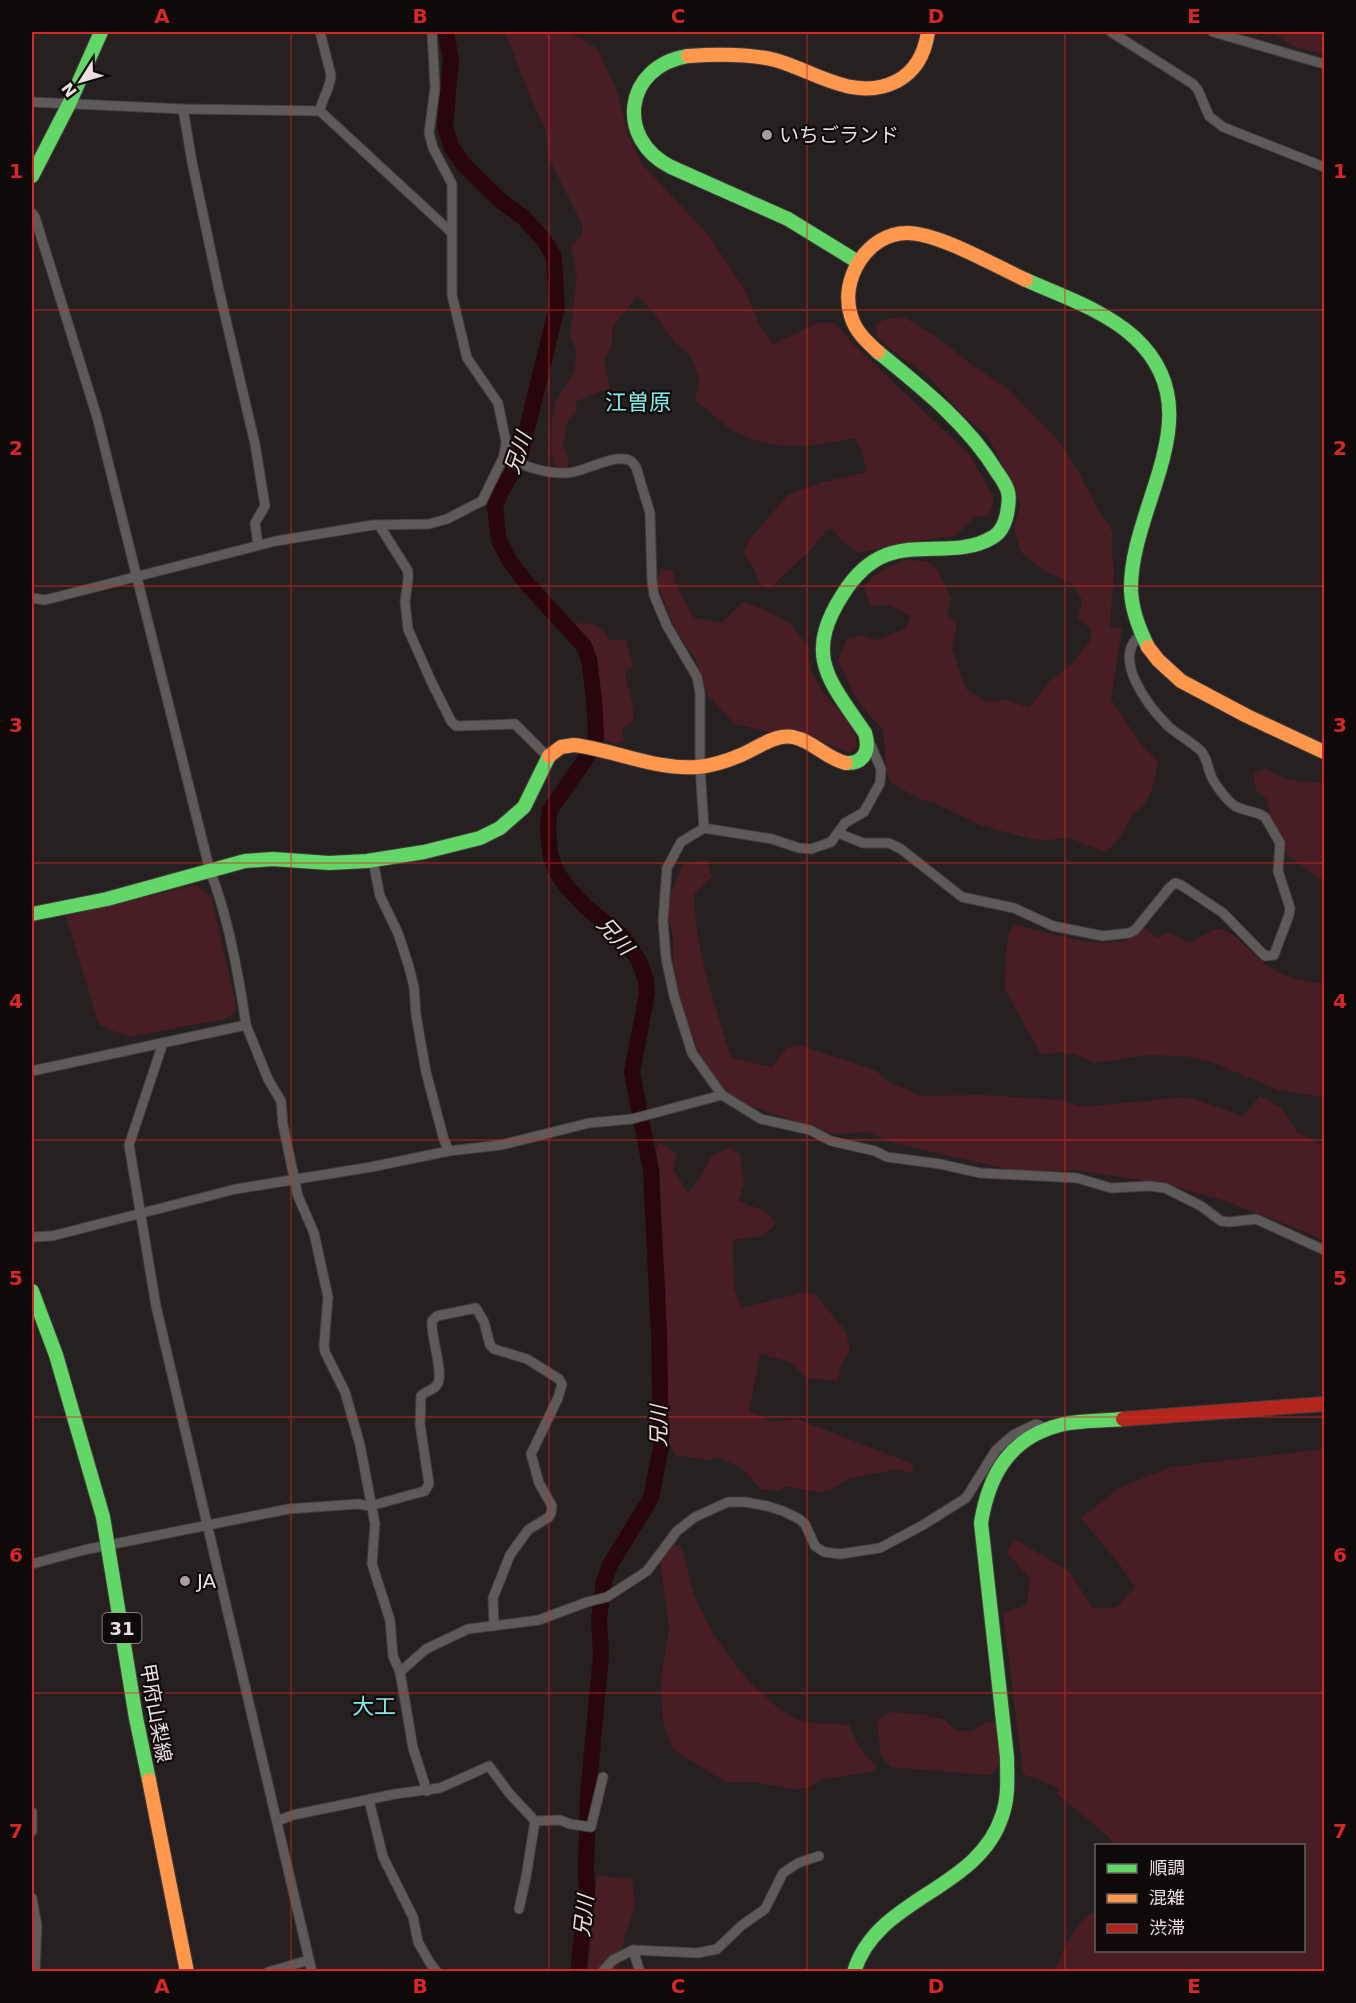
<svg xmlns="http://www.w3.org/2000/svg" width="1356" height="2003" viewBox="0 0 1356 2003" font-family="'DejaVu Sans','Noto Sans JP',sans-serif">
	<rect width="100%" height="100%" fill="#272021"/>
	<g fill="#491d24">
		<path d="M503 32H569L598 49 618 94 627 132 642 164 709 236 743 287 761 328 773 344 817 323H835L856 347 970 455 994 499 989 515 974 517 955 536 901 543 859 553 840 539 833 529 827 530 810 550 770 588 759 583 754 568 744 554 749 540 789 494 823 482 867 472 861 448 853 438C811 448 770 452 731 429 719 421 707 409 695 400L700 381 690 354 674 342 651 309 637 296 613 326 611 348 604 360 610 389 592 394 576 402 577 412 568 419 563 445 569 463 565 470 555 468 551 450 552 421 556 401 574 372 577 351 570 336 577 278 571 245 581 237 583 226 549 158 546 131 524 82 509 41Z"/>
		<path d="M1275 32H1324V54C1306 49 1287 48 1275 32Z"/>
		<path d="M904 317 939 339 972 365 1009 390 1058 440 1077 469 1097 508 1112 531V552L1114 572 1110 627 1122 628 1111 699 1141 744 1158 762C1155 778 1153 793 1143 806 1139 811 1132 814 1130 819 1122 833 1118 844 1104 852L1068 837 1050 840 1031 839 980 825 935 803 922 800 891 783 887 773 883 729C858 705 851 691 838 659L847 639 863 635 876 640 906 629 910 616 890 605 871 606 864 587 873 576 903 560 926 561 937 568 951 598 947 614 957 624 952 649 965 688 986 702 1008 700 1029 708 1051 679 1071 665 1091 640 1090 628 1078 619 1082 600 1072 583 1045 572 1021 552 1014 528 1020 505 1006 471 987 435 961 413 928 376 897 354 877 337 876 323 891 318Z"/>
		<path d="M662 569 673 571 675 584 694 618 722 623 743 602 771 613 790 623 809 648C805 693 854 710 857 746L849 753 801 732 780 729 769 732 735 724 709 697 696 660 675 629 656 581Z"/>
		<path d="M574 623C591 624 602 622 609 640H626L633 667 625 670C626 688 636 704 633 721L622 728 624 741 614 744 601 737 597 667 589 644 575 631Z"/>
		<path d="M1266 769 1288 780 1323 783 1324 786V879L1316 877 1285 853 1282 840 1272 821 1267 799 1257 792 1253 773Z"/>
		<path d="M706 860 712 876 694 895C695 951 715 1005 731 1058L772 1067 787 1048 799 1045 875 1070 890 1083 922 1096 982 1095 1059 1100 1083 1107 1186 1097 1243 1116 1260 1096 1282 1108 1296 1131 1324 1147V1242L1313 1235 1223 1200 1163 1184 1076 1170 1025 1173 898 1144 867 1132 832 1134 748 1105 723 1089 699 1054 678 994 673 967V936L667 913 672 891 683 864Z"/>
		<path d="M195 885 211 896 236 1005 234 1013 224 1019 129 1037 99 1025 66 916Z"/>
		<path d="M1015 925C1050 933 1093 949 1128 940 1134 938 1139 932 1144 928L1157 938 1168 932 1189 943C1197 939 1210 930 1219 929 1232 928 1258 960 1271 968 1286 978 1307 983 1324 983V1097L1279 1090 1214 1063 1186 1056 1147 1055 1093 1063C1074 1050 1063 1052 1041 1054L1005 990 1006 952 1009 932Z"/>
		<path d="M659 1142 677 1155 673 1169 688 1193 701 1177 711 1157 730 1147 740 1155 744 1184 738 1201 765 1211 776 1223 763 1236 733 1240 734 1288 742 1308 801 1293 815 1294 846 1332 850 1351 841 1365 838 1380 808 1379 790 1362 760 1354 749 1411 772 1422 797 1419 913 1464 912 1473 897 1469 848 1479 829 1491 815 1492 787 1486 779 1491 761 1489 743 1469 721 1458 705 1460 676 1455 665 1438 662 1379 667 1336 663 1311 666 1295 659 1208 660 1175 656 1149Z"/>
		<path d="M1324 1449V1971H1054C1064 1951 1074 1920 1096 1911V1950H1304V1846L1116 1845 1102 1831 1057 1794 1059 1788 1023 1774 1003 1613 1027 1605 1030 1579 1007 1552 1014 1539 1069 1571 1093 1609 1117 1607 1135 1587 1120 1565 1081 1518 1119 1488 1171 1467Z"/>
		<path d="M675 1544 682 1548C687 1566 690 1585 697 1602 714 1642 758 1701 798 1720 809 1725 835 1723 849 1725 856 1741 862 1755 877 1766L875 1771 820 1780 808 1788 792 1789 754 1782H726L672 1749 663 1721 661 1678 669 1629 660 1559Z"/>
		<path d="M891 1712 925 1715 945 1720 955 1730 971 1732 987 1722H995L1003 1736 1002 1762 990 1775 891 1767 881 1755 877 1720Z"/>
		<path d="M597 1876 632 1878 635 1906 625 1935 617 1971 588 1972Z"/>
	</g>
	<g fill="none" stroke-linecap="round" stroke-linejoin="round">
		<path stroke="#29050c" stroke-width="16" d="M446 32 451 61 445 126 451 146 463 164 501 201 524 218 544 240 554 257 557 307 523 445 517 465 500 493 495 507 499 540 509 560 528 585 584 646 589 659 594 700 596 735 594 747 550 810 548 826 550 854 556 871 567 887 587 908 624 938 639 961 646 980 647 994 632 1072 651 1171 659 1334 661 1447 651 1498 610 1565 604 1581 599 1620 601 1655 588 1795 586 1869 587 1894 578 1972"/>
		<defs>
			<g id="street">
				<path d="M320 32 331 75C331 87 322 98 320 111"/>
				<path d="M1111 32 1193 84 1198 90 1209 116 1223 127 1324 167"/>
				<path d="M1213 32 1324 64"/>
				<path d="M32 102 183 109 320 111 451 232"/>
				<path d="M183 109 192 162 219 290 255 444 265 506 255 523 258 545"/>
				<path d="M32 213 35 217 97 417 210 871C228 915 239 977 246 1025L32 1071"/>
				<path d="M504 456C523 466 546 474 568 473 585 472 616 452 631 461L636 467 650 513 652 581 654 595 667 626 697 677 700 693V767L704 828"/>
				<path d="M379 525 408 571V580L405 602 408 629 431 681 451 721 456 726 515 724 548 757"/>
				<path d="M32 598 45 600 276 541 373 525 429 524 447 519 482 501 504 456 506 442 498 403 467 358 452 295V184L433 148 429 133 435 88 432 32"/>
				<path d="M869 741 881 769 880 783 864 812 845 823 831 842 811 849 799 848 772 839 704 828 681 842 667 868 663 921 666 958 674 996 692 1053 722 1095 761 1119 810 1130 831 1141 875 1151 887 1157 940 1164 980 1173 1077 1178 1111 1188 1149 1186 1165 1188 1201 1206 1221 1221 1229 1222 1256 1219 1324 1250"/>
				<path d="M838 833 863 843H889L901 849 962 897 1014 908 1053 926 1103 936 1129 933 1135 930 1170 887 1175 883 1181 885 1223 913 1265 956 1274 955 1289 915 1290 908 1278 871 1280 843 1265 817C1256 811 1244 811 1235 806 1227 801 1212 781 1210 773 1207 765 1207 758 1201 751 1192 742 1178 735 1168 726 1149 707 1110 657 1141 635"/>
				<path d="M373 861 380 896 398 933 409 967 414 987 416 1015 426 1072 444 1140 449 1151"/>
				<path d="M246 1025 268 1079 281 1101 283 1125 298 1196 314 1233 328 1297 324 1346 325 1352 345 1392 360 1445 375 1524 372 1564 390 1620 393 1656 400 1672 413 1748 427 1791"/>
				<path d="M163 1043 129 1145 156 1306 312 1972"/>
				<path d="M32 1237 52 1236 236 1189 371 1167 449 1151 501 1145 589 1123 632 1119 722 1095"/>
				<path d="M32 1564 84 1550 288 1509 358 1504 370 1506 425 1491 429 1484 420 1424 421 1396C425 1391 432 1391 436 1386 446 1377 430 1336 432 1321L437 1316 476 1308 484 1322 490 1345 494 1349 527 1359 559 1379 562 1384 558 1398 531 1454 539 1483 552 1506 551 1513 549 1517 528 1530 510 1555 493 1598 494 1626"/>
				<path d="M400 1672 426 1649 468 1629 539 1620 587 1602 607 1597 647 1571 677 1531 695 1517 728 1502H745L767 1506 783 1511 799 1519 805 1524 815 1546 824 1552 840 1554 880 1548 923 1525 966 1498 996 1450 1013 1435 1036 1424 1046 1428"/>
				<path d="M369 1800 383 1857 413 1917 418 1942 430 1963 437 1972"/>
				<path d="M32 1812V1831"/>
				<path d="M277 1821 293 1815 395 1794 440 1788 489 1766 509 1793 535 1821"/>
				<path d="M535 1821 560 1820 570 1824 591 1827 603 1777"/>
				<path d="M32 1898 37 1926 35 1972"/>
				<path d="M519 1909 526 1877 535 1821"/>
				<path d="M633 1950 640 1972"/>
				<path d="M268 1972 309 1960"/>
				<path d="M602 1972 613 1960 633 1950 698 1953 717 1949 741 1926 765 1909 783 1873 798 1863 819 1856"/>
			</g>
			<g id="fast">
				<path d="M688 56C624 66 615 139 671 167L788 219 858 262"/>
				<path d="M32 176 69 104 101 32"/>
				<path d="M1026 280C1062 296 1104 310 1134 337 1216 412 1129 505 1131 591 1132 611 1139 629 1148 647"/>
				<path d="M846 763C865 764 870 749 865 733 829 680 803 656 843 594 853 578 868 562 886 555 920 542 961 557 993 537 1002 532 1005 523 1007 514 1008 507 1010 499 1008 492 1006 484 1001 478 997 472 968 424 921 387 878 352"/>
				<path d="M32 914 107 899 245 861 273 859 329 863 367 861 424 852 480 838 500 828 524 807 549 756"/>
				<path d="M32 1291 56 1355 103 1517 136 1718 149 1780"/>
				<path d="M854 1972C876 1897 978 1891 1002 1816 1009 1797 1007 1777 1007 1757L981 1523C989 1473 1011 1436 1064 1424 1083 1420 1104 1421 1123 1419"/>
			</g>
			<g id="slow">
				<path d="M688 56C716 54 747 53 775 60 815 71 855 103 897 81 916 71 925 52 928 32"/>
				<path d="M878 352C867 342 855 331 851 316 839 280 867 233 907 233 939 233 995 266 1026 280"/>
				<path d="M1148 647 1158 660 1181 681 1247 716 1324 752"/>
				<path d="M549 756 561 747 574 745C615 750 654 770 697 767 712 766 727 761 741 755 757 748 775 734 793 737 813 741 827 759 846 763"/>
				<path d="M149 1780 187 1972"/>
			</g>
			<path id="jam" d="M1123 1419 1324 1404"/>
		</defs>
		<use href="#street" stroke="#433d3e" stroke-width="11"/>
		<use href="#fast" stroke="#433d3e" stroke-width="16"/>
		<use href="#slow" stroke="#433d3e" stroke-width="16"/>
		<use href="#jam" stroke="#433d3e" stroke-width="16"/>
		<use href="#street" stroke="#5f5a5a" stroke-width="9"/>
		<use href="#fast" stroke="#63d668" stroke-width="14"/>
		<use href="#slow" stroke="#ff974d" stroke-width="14"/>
		<use href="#jam" stroke="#b3261e" stroke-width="14"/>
	</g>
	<path fill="none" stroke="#d62828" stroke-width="1.5" stroke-opacity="0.55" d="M291 32V1972M549 32V1972M807 32V1972M1065 32V1972M32 310H1324M32 586H1324M32 863H1324M32 1140H1324M32 1417H1324M32 1693H1324"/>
	<g fill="#a59d9e" stroke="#0f090a" stroke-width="2">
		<circle cx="767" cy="135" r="6"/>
		<circle cx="185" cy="1581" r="6"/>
	</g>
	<g text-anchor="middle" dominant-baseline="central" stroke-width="4.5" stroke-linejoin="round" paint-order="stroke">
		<rect fill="#0f090a" stroke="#a8a0a0" stroke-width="1.5" x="102.5" y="1613" width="39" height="30" rx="4.5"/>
		<g font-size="18" font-weight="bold" fill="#e9e0e1">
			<text x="122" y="1628">31</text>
		</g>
		<g font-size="20" fill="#e9e0e1" stroke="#0f090a" text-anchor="start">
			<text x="779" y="135">いちごランド</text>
			<text x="197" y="1581">JA</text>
		</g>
		<g font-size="20" fill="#e9e0e1" stroke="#0f090a">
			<text transform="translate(156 1713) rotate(80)">甲府山梨線</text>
		</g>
		<g font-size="21" font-style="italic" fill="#f2dddf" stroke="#0f090a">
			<text transform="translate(518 453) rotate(-71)">兄川</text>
			<text transform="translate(615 936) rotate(48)">兄川</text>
			<text transform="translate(659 1426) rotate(-90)">兄川</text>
			<text transform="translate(584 1916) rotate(-84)">兄川</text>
		</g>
		<g font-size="22" fill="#81ece8" stroke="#0f090a">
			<text x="638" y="402">江曽原</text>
			<text x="374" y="1706">大工</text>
		</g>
	</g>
	<rect width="1356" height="2003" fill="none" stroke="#0f090a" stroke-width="66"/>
	<rect x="1095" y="1844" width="210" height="108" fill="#0f090a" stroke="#665f60" stroke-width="1.5"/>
	<rect x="1107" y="1864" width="30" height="9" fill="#63d668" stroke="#665f60" stroke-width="1.5"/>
	<text x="1149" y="1874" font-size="18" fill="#e9e0e1">順調</text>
	<rect x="1107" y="1894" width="30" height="9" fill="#ff974d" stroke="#665f60" stroke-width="1.5"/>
	<text x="1149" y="1904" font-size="18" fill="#e9e0e1">混雑</text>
	<rect x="1107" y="1924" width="30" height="9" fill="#b3261e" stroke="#665f60" stroke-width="1.5"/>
	<text x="1149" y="1934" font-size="18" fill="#e9e0e1">渋滞</text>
	<g transform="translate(81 81) rotate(233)" stroke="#0f090a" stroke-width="4.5" paint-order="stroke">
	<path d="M0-4.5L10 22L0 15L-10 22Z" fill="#e9e0e1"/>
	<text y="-9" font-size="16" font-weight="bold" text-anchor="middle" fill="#e9e0e1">N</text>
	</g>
	<rect x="33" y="33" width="1290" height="1937" fill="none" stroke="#d62828" stroke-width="2"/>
	<g font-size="20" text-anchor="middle" font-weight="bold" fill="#d62828">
		<text x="162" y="23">A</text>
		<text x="420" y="23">B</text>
		<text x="678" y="23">C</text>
		<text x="936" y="23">D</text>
		<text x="1194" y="23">E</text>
		<text x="16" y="178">1</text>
		<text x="1340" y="178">1</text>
		<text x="16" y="455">2</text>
		<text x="1340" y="455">2</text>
		<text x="16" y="732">3</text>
		<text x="1340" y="732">3</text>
		<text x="16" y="1008">4</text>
		<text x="1340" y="1008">4</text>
		<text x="16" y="1285">5</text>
		<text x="1340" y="1285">5</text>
		<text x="16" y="1562">6</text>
		<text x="1340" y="1562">6</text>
		<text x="16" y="1838">7</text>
		<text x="1340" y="1838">7</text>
		<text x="162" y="1993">A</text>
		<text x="420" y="1993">B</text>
		<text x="678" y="1993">C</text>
		<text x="936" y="1993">D</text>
		<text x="1194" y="1993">E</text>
	</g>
</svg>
